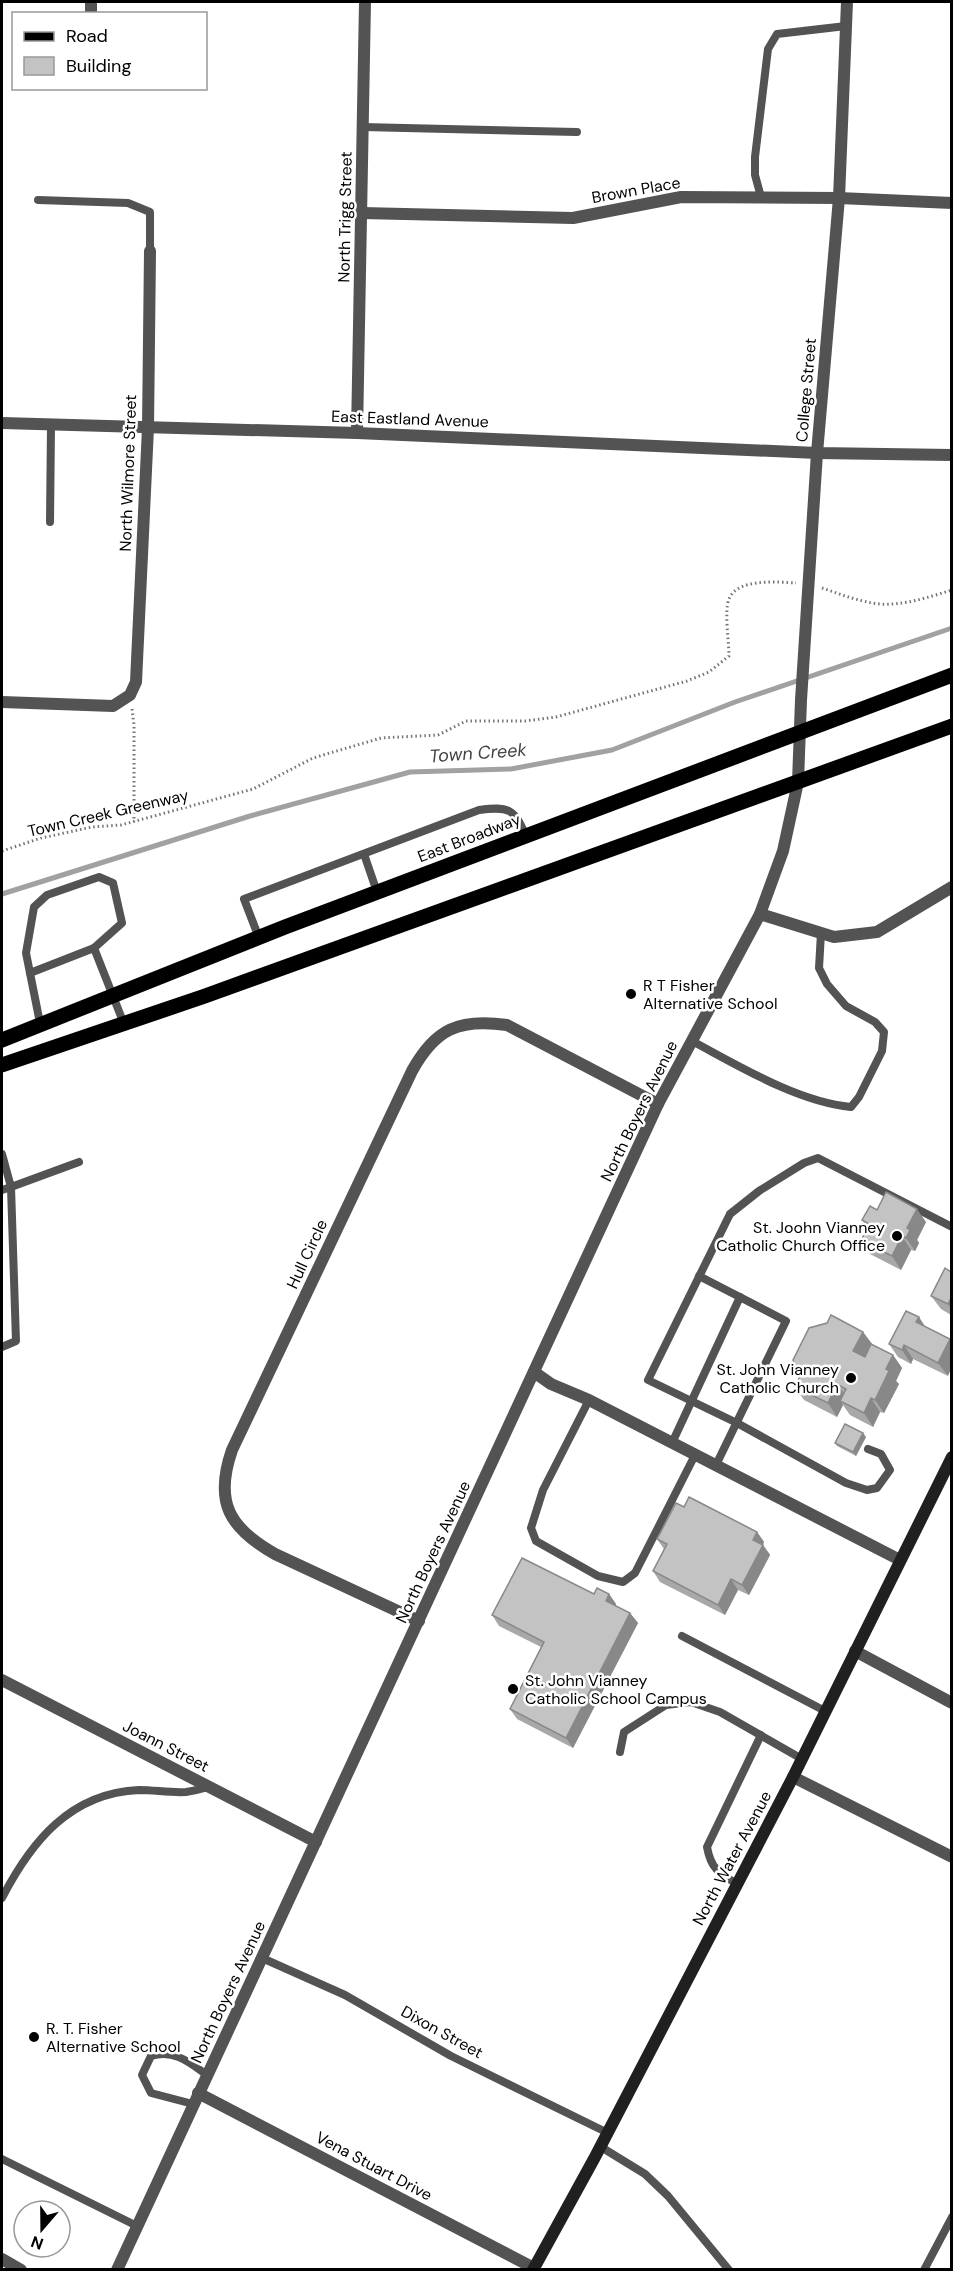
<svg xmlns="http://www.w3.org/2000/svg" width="953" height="2271" viewBox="0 0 953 2271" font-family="'DM Sans',sans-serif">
	<rect width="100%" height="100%" fill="#fff"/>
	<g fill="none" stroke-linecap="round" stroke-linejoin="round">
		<path stroke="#a1a1a1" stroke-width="5" d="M2 894 250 816 410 772 511 769 612 750 735 702 952 628"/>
		<g stroke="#757575" stroke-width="3" stroke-dasharray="1.5 3" stroke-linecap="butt">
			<path d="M822 588C837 593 852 599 868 602 894 609 926 598 952 590"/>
			<path d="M132 709 134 725V822"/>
			<path d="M2 851 41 838 92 827 121 825 253 789 313 758 381 738 438 735 466 721H525L556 717 687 681 709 672 729 656C729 642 724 611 729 599 737 578 778 582 796 583"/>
		</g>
		<g stroke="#535353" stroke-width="8">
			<path d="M363 127 577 132"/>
			<path d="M761 197 755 175V157L768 49 777 34 846 26"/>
			<path d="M38 200 128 203 150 212V251"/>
			<path d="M50 522 51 425"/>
			<path d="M364 854 377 892"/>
			<path d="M259 938 244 899 479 810C510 806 514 809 526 836"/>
			<path d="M30 973 94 948"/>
			<path d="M40 1023 26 953 34 907 47 895 99 877 113 883 122 923 94 948 124 1024"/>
			<path d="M692 1041C739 1066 798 1102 851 1107L859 1097 882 1051 884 1032 875 1022 846 1006 827 984 819 968 821 933"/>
			<path d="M2 1154 11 1187 79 1162"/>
			<path d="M2 1190 11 1187 16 1341 2 1347"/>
			<path d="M699 1276 786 1321 716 1465"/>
			<path d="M589 1400 543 1490 531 1528 536 1541 598 1576 623 1582 635 1573 695 1455"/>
			<path d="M672 1443 740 1297"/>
			<path d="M868 1449 881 1454 890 1470 877 1488 867 1490 846 1483 737 1423 648 1380 730 1214 759 1191 804 1163 818 1158 952 1227"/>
			<path d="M682 1636 825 1711"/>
			<path d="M620 1752 624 1732 666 1705 691 1702 720 1712 802 1759"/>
			<path d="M737 1884C719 1873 711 1869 707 1847L761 1735"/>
			<path d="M2 1898C31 1842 70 1793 139 1790 155 1790 170 1793 186 1792 193 1791 201 1789 208 1787"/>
			<path d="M262 1958 345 1995 451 2056 608 2133"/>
			<path d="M193 2104 151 2093 142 2075 151 2056C174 2049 189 2062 207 2075"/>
			<path d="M601 2147 645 2174 668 2196 729 2270"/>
			<path d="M2 2159 137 2226"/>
			<path d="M924 2270 952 2217"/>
		</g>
		<g stroke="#535353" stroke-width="12">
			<path d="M91 14V2"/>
			<path d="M362 213 573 218 681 197 839 198 952 203"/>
			<path d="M2 423 357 433 817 453 952 455"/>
			<path d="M357 433 365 2"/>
			<path d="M2 702 113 706 130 695 136 682 148 428 150 251"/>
			<path d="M760 914 834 937 877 932 952 887"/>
			<path d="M534 1372 551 1384 589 1400 900 1560"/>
			<path d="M419 1621 275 1554C229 1528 214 1502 232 1450L412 1071C435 1029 459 1018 507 1025L658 1104"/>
			<path d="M855 1651 952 1703"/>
			<path d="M2 1680 316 1842"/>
			<path d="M793 1777 952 1857"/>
			<path d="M198 2093 534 2268"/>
			<path d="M2 2259 21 2270"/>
			<path d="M117 2270 658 1104 760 914 783 851 798 782 801 700 817 453 839 198 847 2"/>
		</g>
		<path stroke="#202020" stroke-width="12" d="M533 2270 595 2157 793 1777 952 1457"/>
		<g stroke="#000" stroke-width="15">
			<path d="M2 1040 285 927 952 675"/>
			<path d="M2 1065 205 996 952 726"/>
		</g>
	</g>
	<g fill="#a8a8a8">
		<path d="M877 1210 926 1222 917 1240 919 1243 915 1251 911 1250 901 1270 870 1254 861 1241 868 1228 862 1220Z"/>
		<path d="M951 1272V1315L941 1309 931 1296Z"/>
		<path d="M906 1311 948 1376 913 1359 911 1364 898 1357 889 1344Z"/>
		<path d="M863 1332 872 1345 893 1355 902 1368 896 1381 899 1384 884 1413 880 1412 873 1427 850 1415 843 1405 837 1417 804 1400 795 1387Z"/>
		<path d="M866 1437 856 1456 837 1446 835 1443Z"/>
		<path d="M684 1507 757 1532 764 1542 763 1545 770 1555 749 1595 738 1590 725 1615 660 1582 653 1571 664 1549 657 1539Z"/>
		<path d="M594 1594H609L616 1604V1606L630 1613 638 1623 573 1748 517 1719 510 1709 541 1647 499 1626 492 1615Z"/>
	</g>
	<g fill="#888">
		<path d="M917 1209 926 1222 917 1240 919 1243 915 1251 906 1238 907 1228Z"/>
		<path d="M902 1236 911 1250 901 1270 892 1256Z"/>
		<path d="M951 1298V1310L948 1304Z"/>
		<path d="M919 1317 928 1331 916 1322Z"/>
		<path d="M863 1332 873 1345 863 1364 853 1351Z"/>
		<path d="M950 1339 951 1340V1369L948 1376 938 1363Z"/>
		<path d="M904 1345 913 1359 911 1364 902 1350Z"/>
		<path d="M893 1355 902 1368 896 1381 899 1384 884 1413 875 1400 886 1369Z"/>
		<path d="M837 1384 847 1398 840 1401 843 1405 837 1417 828 1403Z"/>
		<path d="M871 1398 880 1412 873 1427 864 1413Z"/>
		<path d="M863 1433 866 1437 856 1456 853 1452Z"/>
		<path d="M757 1532 764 1542 760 1550 753 1540Z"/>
		<path d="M763 1545 770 1555 749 1595 742 1585Z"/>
		<path d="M731 1579 738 1590 725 1615 718 1605Z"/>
		<path d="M609 1594 616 1604 613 1611 606 1601Z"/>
		<path d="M630 1613 638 1623 573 1748 566 1738Z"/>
	</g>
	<g fill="#c3c3c3" stroke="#888" stroke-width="1.5">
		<path d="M886 1192 917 1209 907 1228 910 1230 906 1238 902 1236 892 1256 861 1241 869 1224 862 1220 870 1206 877 1210Z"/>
		<path d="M945 1268 951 1272V1298L948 1304 931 1296Z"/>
		<path d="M906 1311 919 1317 916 1322 950 1339 938 1363 904 1345 902 1350 889 1344Z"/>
		<path d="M831 1315 863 1332 853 1351 865 1357 871 1344 893 1355 886 1369 889 1371 875 1400 871 1398 864 1413 840 1401 846 1389 837 1384 828 1403 795 1387 799 1378 793 1360 809 1328 827 1323Z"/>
		<path d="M845 1424 863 1433 853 1452 835 1443Z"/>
		<path d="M689 1497 757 1532 753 1540 763 1545 742 1585 731 1579 718 1605 653 1571 667 1544 657 1539 676 1503 684 1507Z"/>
		<path d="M522 1558 594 1594 597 1588 609 1594 606 1601 630 1613 566 1738 510 1709 544 1642 492 1615Z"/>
	</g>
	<g fill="#000" stroke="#fff" stroke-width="2">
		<circle cx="631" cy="994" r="6"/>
		<circle cx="897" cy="1236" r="6"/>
		<circle cx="851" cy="1378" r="6"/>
		<circle cx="513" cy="1689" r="6"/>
		<circle cx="34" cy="2037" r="6"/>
	</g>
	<g text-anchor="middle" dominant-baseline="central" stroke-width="5" stroke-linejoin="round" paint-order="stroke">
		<g font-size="16" fill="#000" stroke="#fff">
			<text transform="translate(636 190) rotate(-10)">Brown Place</text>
			<text transform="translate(345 217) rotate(-89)">North Trigg Street</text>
			<text transform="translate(806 390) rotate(-85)">College Street</text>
			<text transform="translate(410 419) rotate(2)">East Eastland Avenue</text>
			<text transform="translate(128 473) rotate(-88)">North Wilmore Street</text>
			<text transform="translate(108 813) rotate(-13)">Town Creek Greenway</text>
			<text transform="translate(469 838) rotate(-21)">East Broadway</text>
			<text transform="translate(639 1111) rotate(-64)">North Boyers Avenue</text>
			<text transform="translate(307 1254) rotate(-65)">Hull Circle</text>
			<text transform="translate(433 1552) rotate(-65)">North Boyers Avenue</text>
			<text transform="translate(166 1746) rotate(27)">Joann Street</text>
			<text transform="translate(732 1858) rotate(-62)">North Water Avenue</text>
			<text transform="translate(228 1992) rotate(-65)">North Boyers Avenue</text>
			<text transform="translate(442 2032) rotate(29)">Dixon Street</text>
			<text transform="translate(374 2166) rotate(28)">Vena Stuart Drive</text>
		</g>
		<g font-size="16" fill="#000" stroke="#fff" text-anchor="start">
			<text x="643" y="985">R T Fisher<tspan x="643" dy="18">Alternative School</tspan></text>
			<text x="885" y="1227" text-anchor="end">St. Joohn Vianney<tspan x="885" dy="18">Catholic Church Office</tspan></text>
			<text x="839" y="1369" text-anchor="end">St. John Vianney<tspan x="839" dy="18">Catholic Church</tspan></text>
			<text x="525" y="1680">St. John Vianney<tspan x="525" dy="18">Catholic School Campus</tspan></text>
			<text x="46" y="2028">R. T. Fisher<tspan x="46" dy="18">Alternative School</tspan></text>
		</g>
		<g font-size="18" font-style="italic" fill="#424242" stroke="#fff">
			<text transform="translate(478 753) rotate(-4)">Town Creek</text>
		</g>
	</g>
	<rect width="953" height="2271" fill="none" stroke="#000000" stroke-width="6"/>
	<rect x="12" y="12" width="195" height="78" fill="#ffffff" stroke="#999999" stroke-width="1.5"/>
	<rect x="24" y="32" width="30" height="9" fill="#000000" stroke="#999999" stroke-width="1.5"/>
	<text x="66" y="42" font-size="18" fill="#000000">Road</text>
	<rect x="24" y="57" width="30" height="18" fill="#c3c3c3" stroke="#999999" stroke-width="1.5"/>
	<text x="66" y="72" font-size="18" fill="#000000">Building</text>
	<g transform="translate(42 2229) rotate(200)"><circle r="28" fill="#ffffff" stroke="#999999" stroke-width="1.5"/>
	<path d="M0-4.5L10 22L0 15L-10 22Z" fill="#000000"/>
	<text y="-9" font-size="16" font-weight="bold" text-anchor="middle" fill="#000000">N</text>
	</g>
</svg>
